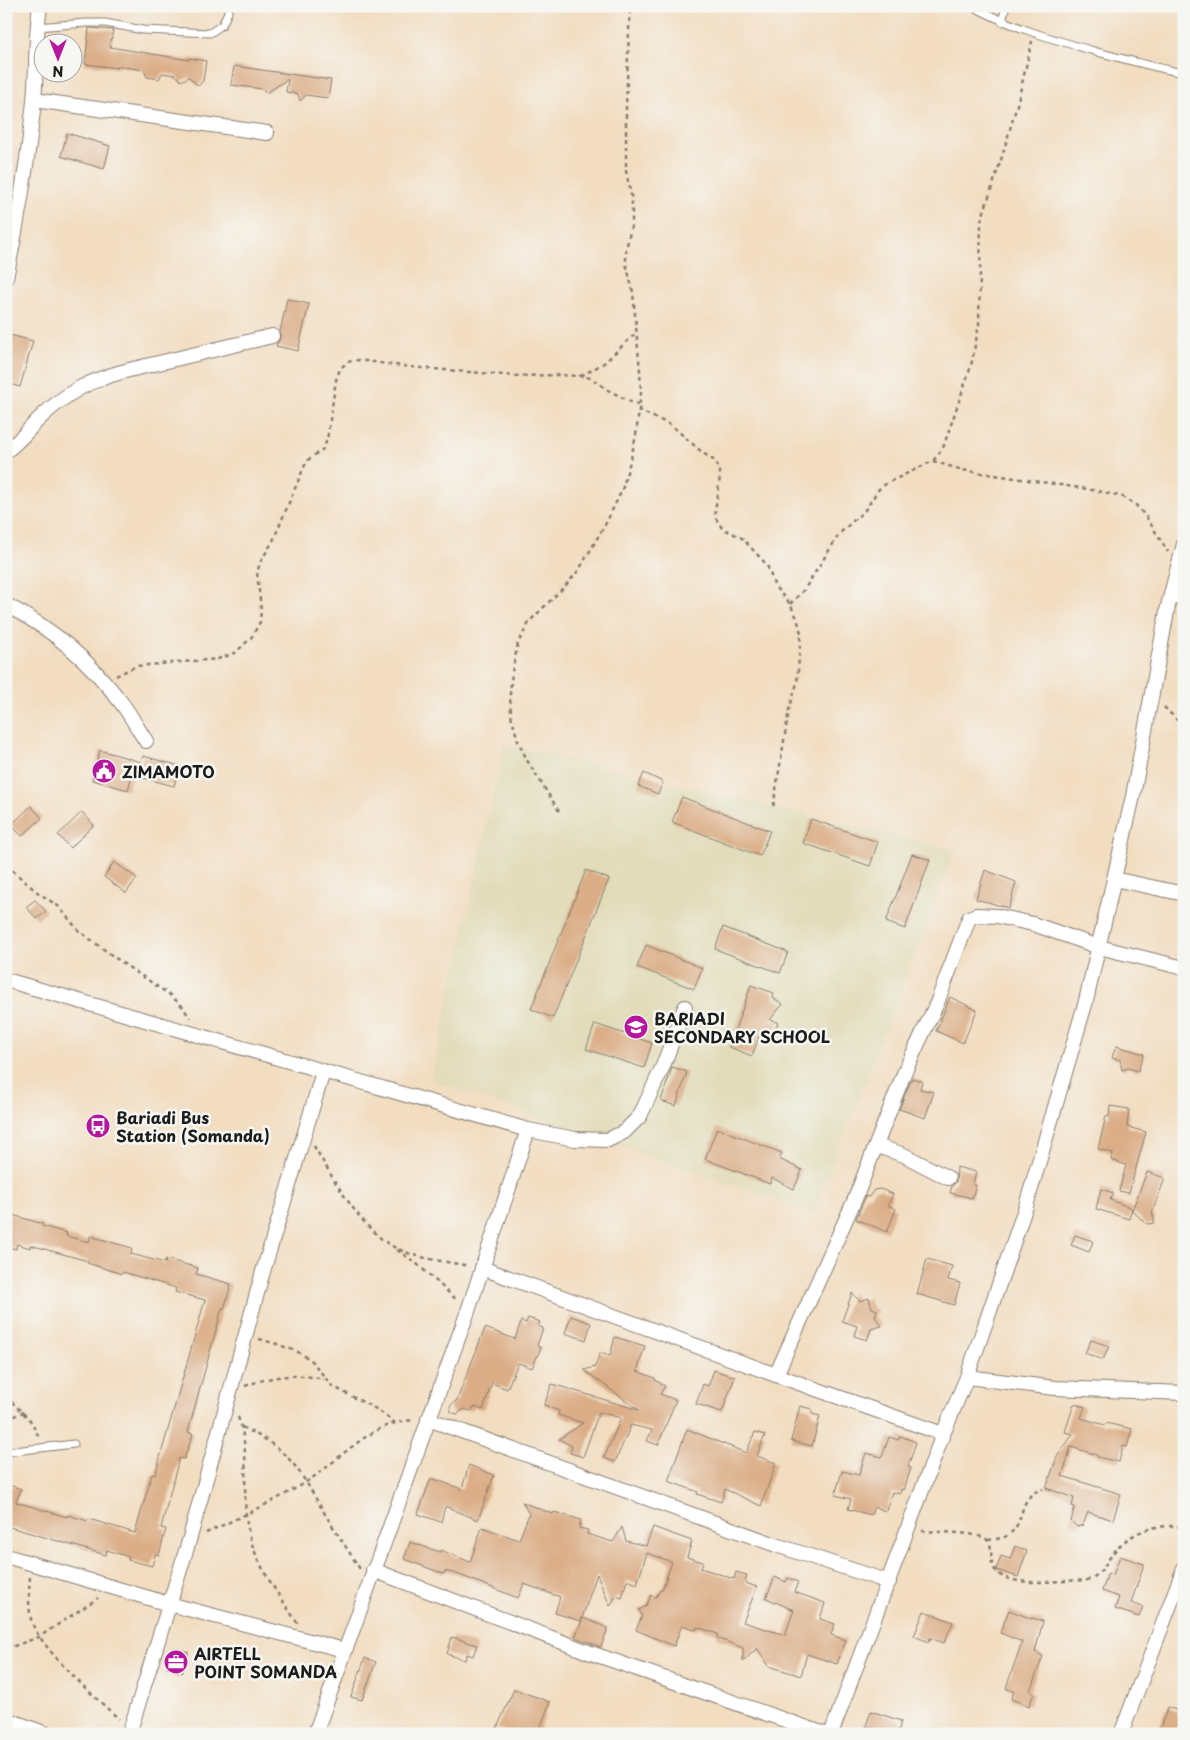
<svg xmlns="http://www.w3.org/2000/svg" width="1190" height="1740" viewBox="0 0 1190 1740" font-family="'Playpen Sans',sans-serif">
	<rect width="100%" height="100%" fill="#f6f6f2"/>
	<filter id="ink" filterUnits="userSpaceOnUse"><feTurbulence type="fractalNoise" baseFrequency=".02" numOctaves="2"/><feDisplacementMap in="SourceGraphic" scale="10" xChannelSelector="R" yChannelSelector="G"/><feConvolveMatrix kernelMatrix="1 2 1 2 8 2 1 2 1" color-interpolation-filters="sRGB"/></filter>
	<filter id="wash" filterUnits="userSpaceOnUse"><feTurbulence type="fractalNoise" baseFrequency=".0096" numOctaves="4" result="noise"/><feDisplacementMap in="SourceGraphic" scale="20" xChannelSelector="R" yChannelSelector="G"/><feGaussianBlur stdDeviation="1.12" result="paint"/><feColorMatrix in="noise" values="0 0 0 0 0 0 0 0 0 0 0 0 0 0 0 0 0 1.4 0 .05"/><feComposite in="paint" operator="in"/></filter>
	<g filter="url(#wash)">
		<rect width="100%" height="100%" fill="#f2ddc1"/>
		<path fill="#e2dcba" d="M504 744 955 850 814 1213 431 1080Z"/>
		<g id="blocks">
			<g fill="#dbae87">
				<path d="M89 28 113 30 110 47 189 60V58L206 61 203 81 198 86 189 77 181 81 176 75 162 73 159 79 147 77 144 70 118 66 117 68 85 64Z"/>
				<path d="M234 66 331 80 328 98 306 95 300 101 298 94 286 92 288 79 266 93 263 89 231 85Z"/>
				<path d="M67 133 110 146 104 169 61 156Z"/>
				<path d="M287 299 309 304 298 351 276 346 280 338V332Z"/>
				<path d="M10 335 33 341 20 387 6 383V349Z"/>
				<path d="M100 750 141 762 143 756 180 766 174 786 132 775 128 790 92 780Z"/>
				<path d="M644 773 663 782 658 794 638 786Z"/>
				<path d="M682 797 770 831 760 856 672 822Z"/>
				<path d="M31 806 42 818 22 836 11 825Z"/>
				<path d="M82 812 94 825 70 848 58 835Z"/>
				<path d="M811 819 878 842 870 866 803 843Z"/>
				<path d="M912 854 930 860 905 929 886 922Z"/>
				<path d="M114 862 137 878 126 893 104 877Z"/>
				<path d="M586 870 609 879 553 1018 531 1009Z"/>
				<path d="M985 870 1016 882 1009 908 976 899Z"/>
				<path d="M35 900 46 911 37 919 26 907Z"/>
				<path d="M723 927 788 952 780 973 715 949Z"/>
				<path d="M646 945 702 968 694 989 637 967Z"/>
				<path d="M751 985 774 993 773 998 783 1004 770 1020 778 1022 773 1038 760 1034 752 1056 729 1047Z"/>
				<path d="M950 997 977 1010 963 1043 936 1031Z"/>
				<path d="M595 1024 652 1043 644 1068 586 1049Z"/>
				<path d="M1116 1046 1144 1054 1138 1071 1128 1068 1122 1070 1120 1060 1112 1058Z"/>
				<path d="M672 1067 687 1072 676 1106 661 1101Z"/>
				<path d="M912 1078 922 1081 920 1089 934 1092 925 1118 899 1109Z"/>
				<path d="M1110 1106 1129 1109 1127 1127 1146 1132 1129 1193 1119 1191 1126 1165 1111 1160 1113 1153 1098 1149 1106 1116 1109 1117Z"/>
				<path d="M717 1128 782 1153 779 1159 802 1170 794 1189 772 1178 770 1184 705 1159Z"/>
				<path d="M957 1167 976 1172 973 1184 976 1185 972 1198 950 1193 952 1186 956 1182Z"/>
				<path d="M1147 1172 1165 1178 1152 1213 1154 1218V1223L1149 1224 1145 1223 1132 1210Z"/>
				<path d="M880 1189 893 1194 888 1205 896 1209 887 1232 856 1219 866 1196 869 1197 874 1190Z"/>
				<path d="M1101 1189 1113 1193 1110 1200 1132 1208 1129 1219 1096 1209Z"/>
				<path d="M6 1213 43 1224 42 1226 67 1233 66 1236 89 1242 90 1236 132 1248 131 1254 165 1263 166 1259 198 1268 196 1274 231 1284 224 1309 222 1308 188 1432 193 1434 184 1459 179 1458 161 1528 166 1529 159 1555 155 1554 152 1566 128 1560 129 1557 107 1550 106 1555 6 1526V1484L21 1489 16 1502 67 1517 68 1515 88 1521 89 1519 135 1533 152 1474 155 1475 205 1300 175 1292 176 1288 123 1272 122 1274 87 1263 88 1261 30 1245V1248L17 1244 16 1249 6 1246Z"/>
				<path d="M1075 1235 1093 1241 1089 1252 1071 1245Z"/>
				<path d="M927 1259 952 1266 948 1280 960 1283 954 1305 917 1294Z"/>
				<path d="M852 1293 860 1301 869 1298 872 1308 877 1310 875 1317 882 1326 871 1329 867 1340 854 1336 857 1326 842 1321Z"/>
				<path d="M571 1316 591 1323 586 1340 565 1333Z"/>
				<path d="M528 1318 540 1322 538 1326 543 1328 537 1346 541 1348 532 1368 518 1363 507 1389 492 1383 483 1410 475 1407 470 1411 464 1409 457 1414 451 1412 450 1406 457 1400 485 1328 515 1339 521 1321 526 1323Z"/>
				<path d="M615 1337 645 1346 637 1371 655 1378V1380L665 1386 660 1394 676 1400 658 1445 647 1441 652 1430 631 1425 615 1462 604 1458 621 1418 599 1412 583 1457 570 1453 572 1446 559 1439 583 1423 558 1415 559 1411 544 1405 552 1384 639 1410 584 1370 595 1367 600 1353 610 1356Z"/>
				<path d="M1091 1340 1109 1346 1103 1360 1085 1353Z"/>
				<path d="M714 1370 735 1377 722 1412 696 1404 703 1384 708 1386Z"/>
				<path d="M1074 1404 1085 1407 1081 1418 1105 1425 1106 1423 1132 1429 1127 1447 1123 1446 1119 1462 1097 1457V1455L1071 1447 1062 1476 1121 1494 1113 1520 1088 1512 1083 1525 1077 1527 1071 1521 1075 1507 1072 1506 1074 1498 1046 1488 1057 1457 1073 1434 1065 1432Z"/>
				<path d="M800 1406 812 1409V1414L820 1416 812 1446 791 1441Z"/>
				<path d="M687 1429 746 1453 755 1432 765 1435 757 1456 776 1463 761 1506 725 1489 721 1502 697 1494 698 1492 668 1481Z"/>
				<path d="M900 1436 916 1442 908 1467 911 1468 904 1490 901 1489 900 1494 892 1492 886 1511 874 1507 871 1515 848 1509 851 1499 835 1495 842 1471 859 1475 866 1453 882 1457 889 1437 898 1440Z"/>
				<path d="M469 1465 494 1475 478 1520 447 1507H445L441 1522 418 1514 431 1478 462 1489Z"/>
				<path d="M522 1502 553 1514 554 1512 581 1520 579 1528 588 1530 587 1534 613 1542 622 1527 626 1541 646 1546 653 1527 692 1541 687 1557 703 1562 701 1568 734 1579 736 1572 747 1575 745 1583 757 1587 743 1622 785 1635 794 1610 766 1598 775 1577 786 1582 788 1578 798 1582 794 1592 825 1603 820 1619 835 1624 831 1635 846 1640 837 1664 807 1654 801 1676 769 1666 757 1648 743 1662V1648L717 1638 718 1634 697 1627 696 1630 682 1625 674 1646 636 1630 642 1616 639 1610 646 1606 651 1595 656 1597 660 1590H662L672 1562 647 1553 637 1584 627 1580 622 1598 616 1596 610 1606 597 1574 581 1621 555 1613 560 1597 524 1584 518 1598 457 1574 445 1571 444 1574 404 1559 410 1542 440 1552 441 1550 470 1562 482 1527 519 1540 529 1514Z"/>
				<path d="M1015 1546 1027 1551 1018 1577 996 1570 1001 1556 1010 1559Z"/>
				<path d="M1120 1556 1144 1564 1131 1603 1143 1607 1139 1617 1115 1609 1119 1597 1102 1591 1108 1573 1113 1575Z"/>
				<path d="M1009 1610 1032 1619V1618L1043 1621 1035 1652 1043 1656 1030 1691 1034 1693 1029 1706 1011 1699 1014 1692 1006 1688 1022 1642 1000 1633Z"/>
				<path d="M924 1611 953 1622 944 1643 930 1638 929 1642 914 1636Z"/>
				<path d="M583 1618 608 1628 601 1647 575 1637Z"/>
				<path d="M452 1637 477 1645 473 1656 467 1654 465 1660 447 1654Z"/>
				<path d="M173 1648 188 1652 182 1673 167 1668Z"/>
				<path d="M365 1658 376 1662 362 1700 351 1697Z"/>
				<path d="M514 1689 550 1702 538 1734H510L497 1728Z"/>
				<path d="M1168 1707 1184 1713V1720L1178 1734H1168L1159 1730Z"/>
				<path d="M871 1711 901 1721 898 1734H891L866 1726Z"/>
			</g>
		</g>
	</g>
	<g filter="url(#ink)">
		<use href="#blocks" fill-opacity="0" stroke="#877c6e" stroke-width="1"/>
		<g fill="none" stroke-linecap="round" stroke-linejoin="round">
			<defs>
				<g id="lane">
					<path d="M972 6C1011 27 1052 39 1094 51 1124 59 1153 67 1184 73"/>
					<path d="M1002 22 1006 6"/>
					<path d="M37 27 86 23H105L143 30 210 33 222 25 228 12V6"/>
					<path d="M6 1452 74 1444"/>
				</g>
				<g id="street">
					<path d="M34 100 267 133"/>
					<path d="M6 278C18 220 28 161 34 101 37 70 35 38 40 6"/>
					<path d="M6 451C19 442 28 430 39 419 68 391 90 380 129 370L272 336"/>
					<path d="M1171 595 1184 598"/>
					<path d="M6 605C52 628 92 663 123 705 131 716 138 729 146 741"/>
					<path d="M1114 879 1184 894"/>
					<path d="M6 980 528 1130 575 1139 608 1140 624 1132 640 1116 663 1066 685 1007"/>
					<path d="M877 1146 904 1155 948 1178"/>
					<path d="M482 1268 776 1375 943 1434"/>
					<path d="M776 1375 855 1199 905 1071 937 1003 969 918 976 915 997 916 1033 924 1099 947 1184 968"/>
					<path d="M967 1377 1055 1388 1184 1393"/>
					<path d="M428 1419 776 1545 889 1582"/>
					<path d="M6 1556 169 1604 344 1650"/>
					<path d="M373 1570 591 1653 825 1734"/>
					<path d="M6 1719 47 1734"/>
					<path d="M129 1734 189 1541 262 1275 323 1072"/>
					<path d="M315 1734 468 1311 528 1130"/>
					<path d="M831 1734 943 1434 967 1377 1026 1206 1086 1001 1133 796 1168 606 1184 544"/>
					<path d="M1121 1734 1184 1568"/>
				</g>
			</defs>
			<use href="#lane" stroke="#877c6e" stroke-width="9"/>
			<use href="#street" stroke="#877c6e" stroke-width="16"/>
			<g stroke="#877c6e" stroke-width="2.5" stroke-dasharray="4 4" stroke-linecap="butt">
				<path d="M581 376 604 363 636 333"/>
				<path d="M638 410 671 425 703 453 715 461 720 470V477L715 511V517L722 528 742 538 767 565 775 587 790 604 797 618 801 633 797 683 789 710 773 808"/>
				<path d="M933 461 962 470 1087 489 1121 496 1135 504 1147 518 1168 552"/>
				<path d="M790 604 804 590 840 533 865 510 879 489 887 483 933 461 943 448 971 366 979 325 981 221 1001 160 1017 105 1032 41"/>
				<path d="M116 676 136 666 218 659 235 653 251 638 260 622 261 609 257 572 261 561 273 541 304 467 309 459 323 449 327 440 336 380 340 369 347 362 358 360 410 367 516 376 556 375 581 376 591 378 608 390 633 403 639 404"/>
				<path d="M1164 707 1184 727"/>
				<path d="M559 811 528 762 518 741 511 715 510 694 512 672 518 643 530 621 565 586 579 570 606 523 622 490 631 458 636 435 641 393 640 371 633 292 626 263V250L632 222V200L626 171V106L630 6"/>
				<path d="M6 865 36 891 58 906 79 931 121 962 170 995 182 1006 190 1018"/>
				<path d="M314 1146C332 1177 362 1231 394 1247 417 1259 444 1261 469 1266"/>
				<path d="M397 1250 416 1263 458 1301"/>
				<path d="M259 1339 277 1344 298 1352 311 1360 332 1386 378 1410 395 1423"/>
				<path d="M245 1386C275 1375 294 1373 324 1379"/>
				<path d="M6 1396 30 1420 39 1437"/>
				<path d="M238 1417C250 1449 243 1482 246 1515 249 1557 276 1590 298 1624"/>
				<path d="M6 1420 23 1412"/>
				<path d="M242 1427C291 1450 299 1470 325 1514 336 1532 348 1550 360 1569"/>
				<path d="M922 1531C935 1532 976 1532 986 1539 995 1545 988 1561 995 1570 1007 1587 1050 1581 1068 1581 1074 1580 1082 1581 1087 1580 1101 1576 1105 1564 1113 1553 1131 1531 1156 1523 1184 1527"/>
				<path d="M206 1533C240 1517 274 1502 306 1482 341 1460 369 1422 414 1420"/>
				<path d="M988 1540C995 1539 1002 1539 1008 1535 1027 1523 1016 1496 1043 1489"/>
				<path d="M30 1577C29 1591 28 1605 31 1619 37 1646 97 1699 119 1719"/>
				<path d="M6 1649 39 1637 98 1598"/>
			</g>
			<use href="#lane" stroke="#fff" stroke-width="7"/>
			<use href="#street" stroke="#fff" stroke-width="14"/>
		</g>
	</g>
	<defs>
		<symbol id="civic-disc" viewBox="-11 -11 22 22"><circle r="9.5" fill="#b5179e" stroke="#f6f6f2"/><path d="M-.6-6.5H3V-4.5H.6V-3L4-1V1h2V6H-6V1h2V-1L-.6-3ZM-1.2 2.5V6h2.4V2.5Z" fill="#fff"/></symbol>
		<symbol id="school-disc" viewBox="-11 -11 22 22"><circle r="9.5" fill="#b5179e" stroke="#f6f6f2"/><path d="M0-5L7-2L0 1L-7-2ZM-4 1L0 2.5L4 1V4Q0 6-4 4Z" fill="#fff"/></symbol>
		<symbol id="bus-disc" viewBox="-11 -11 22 22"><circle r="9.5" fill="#b5179e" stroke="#f6f6f2"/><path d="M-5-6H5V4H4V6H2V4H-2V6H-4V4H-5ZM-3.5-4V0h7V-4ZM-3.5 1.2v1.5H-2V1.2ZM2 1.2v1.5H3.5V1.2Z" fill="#fff"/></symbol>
		<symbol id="office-disc" viewBox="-11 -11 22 22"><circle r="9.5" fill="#b5179e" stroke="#f6f6f2"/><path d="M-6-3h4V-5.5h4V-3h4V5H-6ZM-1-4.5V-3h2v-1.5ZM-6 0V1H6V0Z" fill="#fff"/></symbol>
	</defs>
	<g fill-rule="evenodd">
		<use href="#civic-disc" x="90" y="757" width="28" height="28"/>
		<use href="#school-disc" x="622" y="1013" width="28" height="28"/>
		<use href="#bus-disc" x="84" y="1112" width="28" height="28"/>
		<use href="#office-disc" x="162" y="1648" width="28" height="28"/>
	</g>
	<g text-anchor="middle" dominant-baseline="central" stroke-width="5" stroke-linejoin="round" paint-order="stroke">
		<g font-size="16" font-weight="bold" fill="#1c1c1c" stroke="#f6f6f2" text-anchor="start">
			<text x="122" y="771">ZIMAMOTO</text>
			<text x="654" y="1018">BARIADI<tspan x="654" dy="18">SECONDARY SCHOOL</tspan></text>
			<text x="116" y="1117">Bariadi Bus<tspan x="116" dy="18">Station (Somanda)</tspan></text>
			<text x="194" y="1653">AIRTELL<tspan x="194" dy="18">POINT SOMANDA</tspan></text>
		</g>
	</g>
	<rect width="1190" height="1740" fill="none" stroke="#f6f6f2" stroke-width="25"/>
	<g transform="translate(58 58) rotate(180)"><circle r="24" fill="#f6f6f2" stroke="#9f9f9c"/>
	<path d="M0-4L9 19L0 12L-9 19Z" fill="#b5179e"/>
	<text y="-8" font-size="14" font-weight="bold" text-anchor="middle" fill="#1c1c1c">N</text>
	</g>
</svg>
